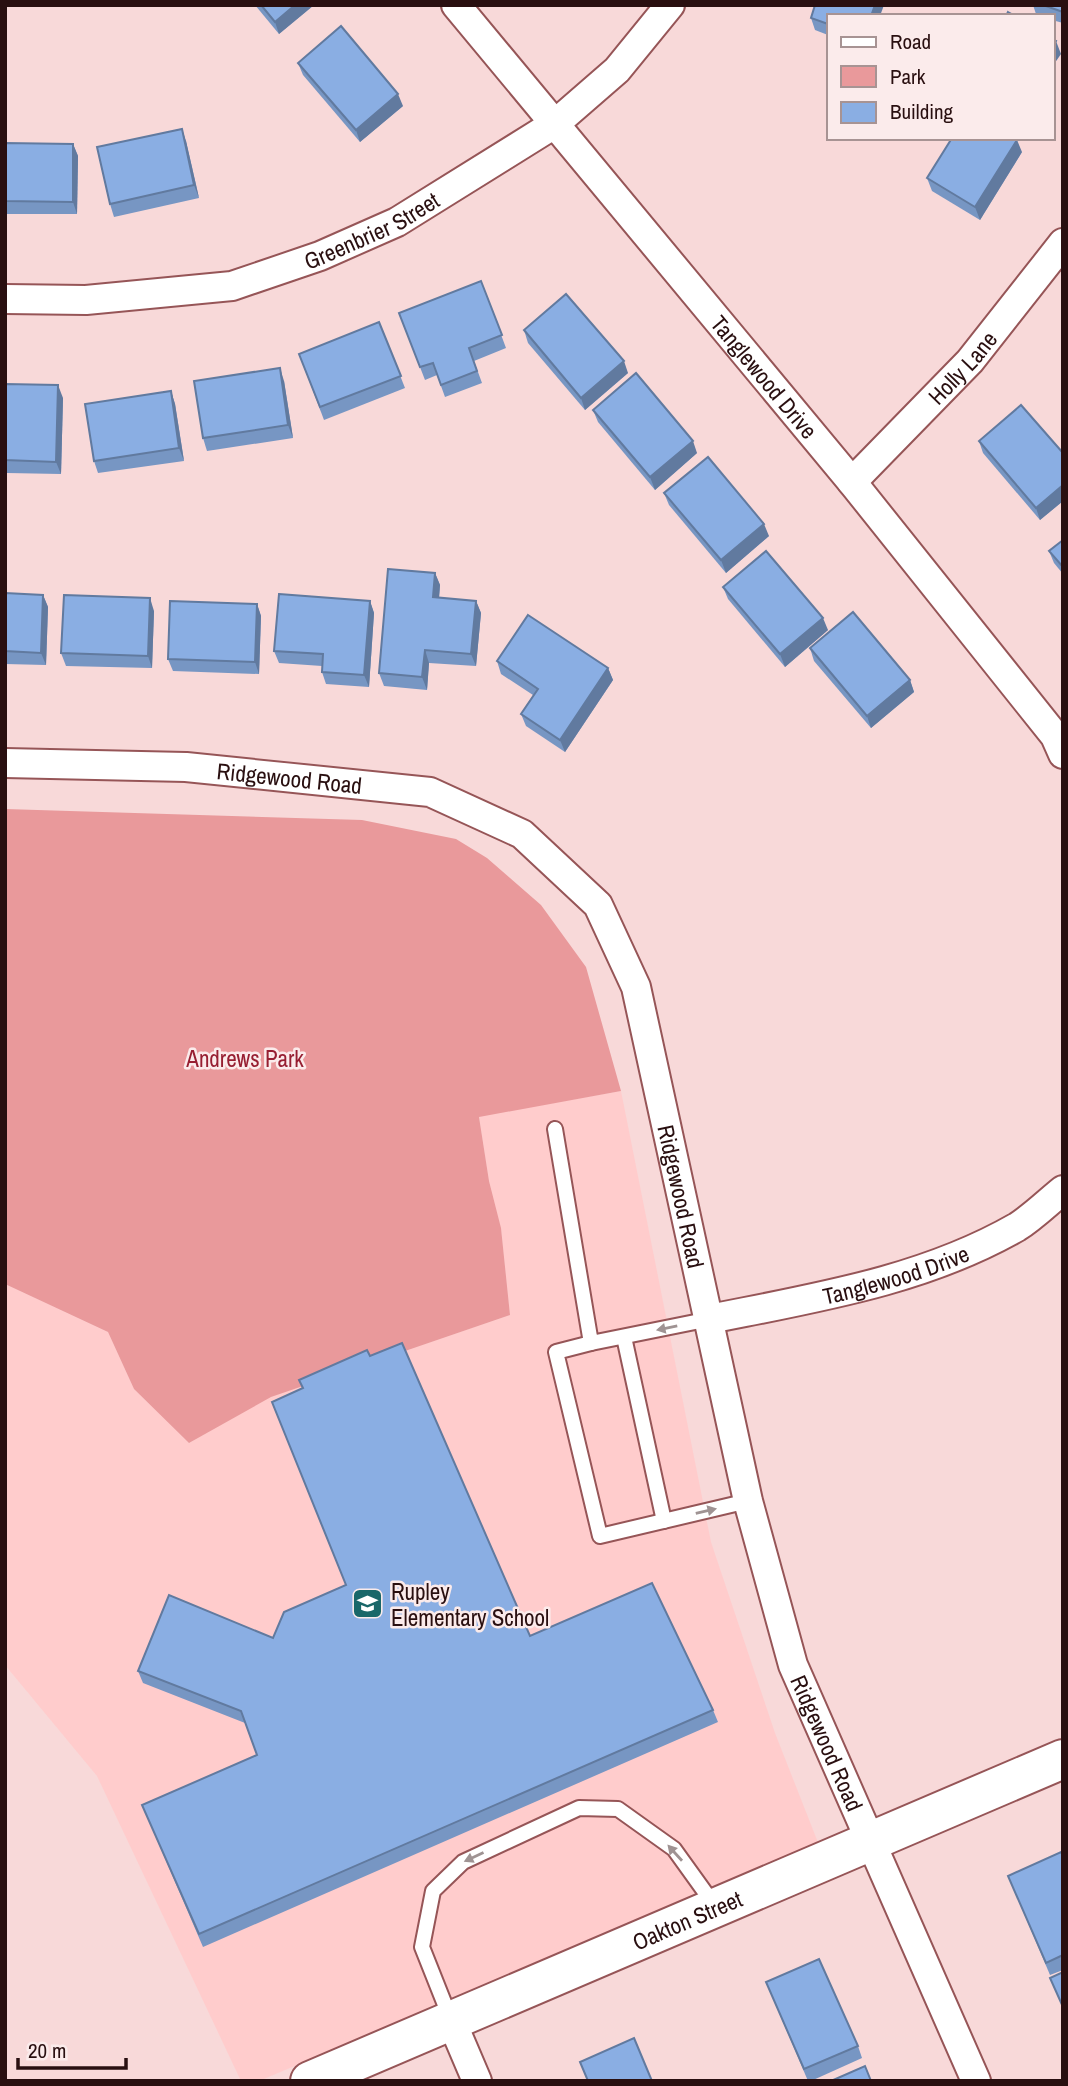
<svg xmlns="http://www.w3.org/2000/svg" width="1068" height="2086" viewBox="0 0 1068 2086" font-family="'Archivo Narrow',sans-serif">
	<rect width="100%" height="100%" fill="#f8d9d9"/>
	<path fill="#fcc" d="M621 1091 711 1542 775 1733 819 1845 259 2081H241L97 1776 5 1665V1284L108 1332 134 1389 189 1443 270 1397 510 1315 501 1229 489 1181 479 1116Z"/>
	<path fill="#e9999b" d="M5 809 362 820 456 839 487 858 541 905 586 967 621 1091 479 1117 489 1181 501 1228 510 1315 271 1397 189 1443 134 1389 108 1332 5 1284Z"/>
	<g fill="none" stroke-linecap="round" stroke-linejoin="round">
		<defs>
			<g id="lane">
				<path d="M555 1129 591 1343 710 1319"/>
				<path d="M624 1337 664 1521"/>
				<path d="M591 1343 556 1352 600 1536 748 1501"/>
				<path d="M451 2020 422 1947 433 1891 463 1862 579 1808 618 1809 674 1849 715 1906"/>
			</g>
			<g id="street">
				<path id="s1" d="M456 5 852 482 1055 736 1063 754"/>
				<path id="s2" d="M5 299 86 300 232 286 320 256 397 222 556 123 617 70 670 5"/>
				<path id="s3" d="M852 482 970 361 1063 243"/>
				<path id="s4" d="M5 763 186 767 430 792 522 834 598 905 636 987 748 1501 793 1665 976 2081"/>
				<path id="s5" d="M710 1319C814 1298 923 1281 1017 1227 1033 1217 1048 1202 1063 1190"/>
				<path d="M451 2020 477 2081"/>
			</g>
			<g id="secondary">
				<path id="s6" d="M310 2081 1063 1759"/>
			</g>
		</defs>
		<use href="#lane" stroke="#965557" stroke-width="18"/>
		<use href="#street" stroke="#965557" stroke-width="32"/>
		<use href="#secondary" stroke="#965557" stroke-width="42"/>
		<use href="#lane" stroke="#fff" stroke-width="14"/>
		<use href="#street" stroke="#fff" stroke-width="28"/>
		<use href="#secondary" stroke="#fff" stroke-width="38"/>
	</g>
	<g fill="#7796c3">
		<path d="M255 5H314L279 34Z"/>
		<path d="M1033 5H1063V23L1052 20V16H1042L1036 14Z"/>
		<path d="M828 16V35L815 30 811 18Z"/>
		<path d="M298 63 403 106 360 142 303 75Z"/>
		<path d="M186 141 199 198 114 217 110 204Z"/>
		<path d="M5 143 73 144 78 156 77 214H5Z"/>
		<path d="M1022 152 980 220 932 191 927 178Z"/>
		<path d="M481 281 506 348 474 361 482 383 445 397 437 375 425 380 399 313Z"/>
		<path d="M379 322 405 388 324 420 299 354Z"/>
		<path d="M524 330 628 373 585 410 528 343Z"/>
		<path d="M284 381 293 438 207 451 203 438Z"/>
		<path d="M5 384 63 398 61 474 7 473 5 467Z"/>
		<path d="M171 391 175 404 184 461 98 473 94 461Z"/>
		<path d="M593 410 697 453 655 490 598 422Z"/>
		<path d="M979 441 1063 453V501L1040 520 983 453Z"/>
		<path d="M664 493 769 536 726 573 669 505Z"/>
		<path d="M1063 540V574L1054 563 1049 551Z"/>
		<path d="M435 573 440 585 439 598 476 601 481 613 476 666 429 663 427 690 384 686 379 673Z"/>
		<path d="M723 587 828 630 785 667 728 599Z"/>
		<path d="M5 593 43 595 48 607 46 665 5 664Z"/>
		<path d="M370 601 374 613 369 687 326 684 322 672V666L279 663 274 651Z"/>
		<path d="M257 604 261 616 259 674 173 671 168 659Z"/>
		<path d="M154 611 152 668 66 666 61 653Z"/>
		<path d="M810 648 910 680 914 692 871 728 814 661Z"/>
		<path d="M497 661 608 668 613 680 565 752 526 726 521 714 533 695 501 674Z"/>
		<path d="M530 1636 713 1710 718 1722 203 1947 142 1805 257 1755 245 1723 143 1683 138 1671 273 1638Z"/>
		<path d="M1063 1856V1970L1050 1975 1008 1876Z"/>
		<path d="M766 1982 858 2046 862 2058 811 2081H808Z"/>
	</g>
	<g fill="#617a9f">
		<path d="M295 5H314L279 34 275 22Z"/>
		<path d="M875 5H884L880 16H871Z"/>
		<path d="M1056 41 1061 54 1052 67V48Z"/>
		<path d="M398 94 403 106 360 142 356 130Z"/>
		<path d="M182 129 186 141 199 198 194 185Z"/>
		<path d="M1017 140 1022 152 980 220 975 207Z"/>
		<path d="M73 144 78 156 77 214 73 202Z"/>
		<path d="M624 361 628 373 585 410 581 398Z"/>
		<path d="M280 368 284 381 293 438 288 425Z"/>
		<path d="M58 385 63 398 61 474 56 462Z"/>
		<path d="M171 391 175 404 184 461 179 448Z"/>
		<path d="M693 441 697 453 655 490 650 477Z"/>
		<path d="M1063 485V501L1040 520 1036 508Z"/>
		<path d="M764 524 769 536 726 573 721 560Z"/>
		<path d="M435 573 440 585 438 610 433 597Z"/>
		<path d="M43 595 48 607 46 665 41 653Z"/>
		<path d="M150 598 154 611 152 668 148 656Z"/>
		<path d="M370 601 374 613 369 687 364 675Z"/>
		<path d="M476 601 481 613 476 666 471 654Z"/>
		<path d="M257 604 261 616 259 674 255 662Z"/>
		<path d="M823 618 828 630 785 667 780 654Z"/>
		<path d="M425 650 429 663 427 690 422 677Z"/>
		<path d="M608 668 613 680 565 752 560 740Z"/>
		<path d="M910 680 914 692 871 728 867 716Z"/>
	</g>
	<g fill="#8aaee3" stroke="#617a9f" stroke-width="2">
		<path d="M261 5H295L275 22Z"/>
		<path d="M815 5H875L871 16H828V24L811 18Z"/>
		<path d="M1043 5H1063V12Z"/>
		<path d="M1008 12 1015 16H1006Z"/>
		<path d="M341 26 398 94 356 130 298 63Z"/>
		<path d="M1052 39 1056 41 1052 48Z"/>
		<path d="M182 129 194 185 110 204 97 147Z"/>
		<path d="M952 138H1015L1017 140 975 207 927 178Z"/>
		<path d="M5 143 73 144V202L5 201Z"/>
		<path d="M481 281 502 335 469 348 477 371 441 385 433 363 420 367 399 313Z"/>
		<path d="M566 294 624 361 581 398 524 330Z"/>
		<path d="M379 322 401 376 320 407 299 354Z"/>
		<path d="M280 368 288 425 203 438 194 381Z"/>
		<path d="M636 373 693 441 650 477 593 410Z"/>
		<path d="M5 384 58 385 56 462 5 460Z"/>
		<path d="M171 391 179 448 94 461 85 404Z"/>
		<path d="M1021 405 1063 453V485L1036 508 979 441Z"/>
		<path d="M708 457 764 524 721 560 664 493Z"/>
		<path d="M1063 540V567L1049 551Z"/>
		<path d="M766 551 823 618 780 654 723 587Z"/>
		<path d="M388 569 435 573 433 597 476 601 471 654 425 650 422 677 379 673Z"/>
		<path d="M5 593 43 595 41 653 5 651Z"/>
		<path d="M279 594 370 601 364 675 322 672 323 654 274 651Z"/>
		<path d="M64 595 150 598 148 656 61 653Z"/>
		<path d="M170 601 257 604 255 662 168 659Z"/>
		<path d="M853 612 910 680 867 716 810 648Z"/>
		<path d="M528 615 608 668 560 740 521 714 538 689 497 661Z"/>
		<path d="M402 1343 530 1636 652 1583 713 1710 199 1934 142 1805 257 1755 241 1711 138 1671 169 1595 273 1638 284 1612 346 1585 272 1402 303 1388 299 1380 367 1350 370 1356Z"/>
		<path d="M1061 1852 1063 1856V1955L1046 1963 1008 1876Z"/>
		<path d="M819 1959 858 2046 804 2069 766 1982Z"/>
		<path d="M1063 1972V2007L1050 1978Z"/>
		<path d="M634 2038 652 2081H588L580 2062Z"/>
		<path d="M865 2066 871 2081H831Z"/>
	</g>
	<defs><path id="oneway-solid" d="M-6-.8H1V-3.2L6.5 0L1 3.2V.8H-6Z" transform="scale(1.75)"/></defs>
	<g fill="#9f9393">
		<use href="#oneway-solid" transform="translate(667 1328) rotate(168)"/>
		<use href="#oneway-solid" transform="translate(706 1511) rotate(-13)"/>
		<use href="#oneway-solid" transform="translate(675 1853) rotate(-132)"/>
		<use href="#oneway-solid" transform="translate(474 1857) rotate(155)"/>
	</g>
	<defs>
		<symbol id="school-square" viewBox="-11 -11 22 22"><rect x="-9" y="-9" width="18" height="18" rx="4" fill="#196769" stroke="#fbebeb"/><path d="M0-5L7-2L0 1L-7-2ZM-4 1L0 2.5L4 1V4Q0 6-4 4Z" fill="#fff"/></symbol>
	</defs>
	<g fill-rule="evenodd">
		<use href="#school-square" x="350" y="1586" width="35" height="35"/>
	</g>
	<g text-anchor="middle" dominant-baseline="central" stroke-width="5" stroke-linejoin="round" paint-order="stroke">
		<g font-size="23" fill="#290f10" stroke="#fbebeb">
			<text stroke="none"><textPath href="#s2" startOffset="378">Greenbrier Street</textPath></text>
			<text stroke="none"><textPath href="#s3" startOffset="159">Holly Lane</textPath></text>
			<text stroke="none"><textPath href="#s1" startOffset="483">Tanglewood Drive</textPath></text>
			<text stroke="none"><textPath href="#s4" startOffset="285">Ridgewood Road</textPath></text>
			<text stroke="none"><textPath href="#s4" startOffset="936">Ridgewood Road</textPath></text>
			<text stroke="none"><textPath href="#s5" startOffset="191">Tanglewood Drive</textPath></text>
			<text stroke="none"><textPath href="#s4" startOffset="1503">Ridgewood Road</textPath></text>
			<text stroke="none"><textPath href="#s6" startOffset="410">Oakton Street</textPath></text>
		</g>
		<g font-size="23" fill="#971f32" stroke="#fbebeb">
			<text x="245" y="1058">Andrews Park</text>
		</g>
		<g font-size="23" fill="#290f10" stroke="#fbebeb" text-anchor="start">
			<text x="391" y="1591">Rupley<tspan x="391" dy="26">Elementary School</tspan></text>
		</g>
	</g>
	<rect width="1068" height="2086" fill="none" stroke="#290f10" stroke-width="14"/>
	<rect x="827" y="14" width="228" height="126" fill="#fbebeb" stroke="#a79393" stroke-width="2"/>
	<rect x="841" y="37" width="35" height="10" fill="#ffffff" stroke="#a79393" stroke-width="2"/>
	<text x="890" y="49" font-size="21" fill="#290f10">Road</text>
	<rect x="841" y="66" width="35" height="21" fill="#e9999b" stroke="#a79393" stroke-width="2"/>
	<text x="890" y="84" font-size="21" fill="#290f10">Park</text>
	<rect x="841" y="102" width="35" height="21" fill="#8aaee3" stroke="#a79393" stroke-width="2"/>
	<text x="890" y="119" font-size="21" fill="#290f10">Building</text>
	<path d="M18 2058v10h108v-10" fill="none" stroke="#290f10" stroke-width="3.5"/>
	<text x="28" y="2058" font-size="21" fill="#290f10" stroke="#fbebeb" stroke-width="5" paint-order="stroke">20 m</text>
</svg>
